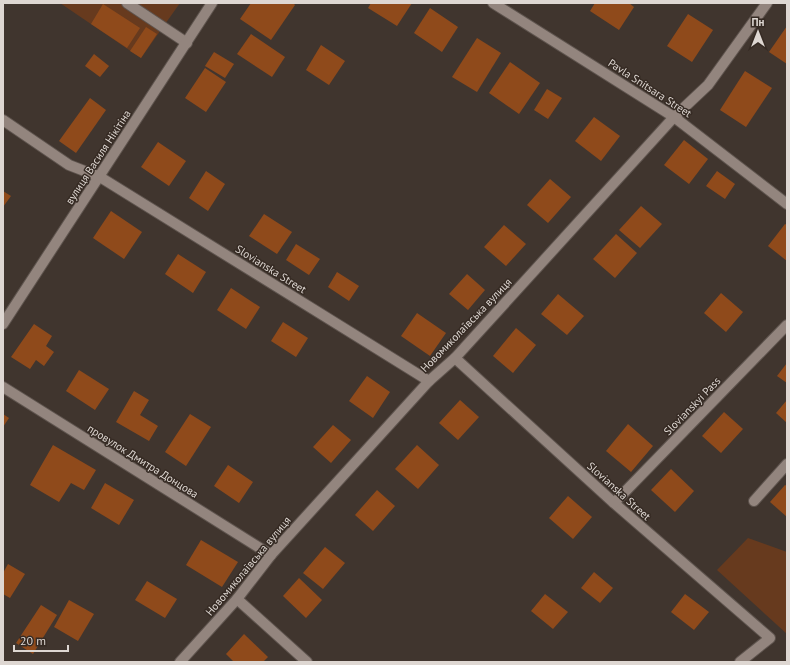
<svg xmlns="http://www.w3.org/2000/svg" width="790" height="665" viewBox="0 0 790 665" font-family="'PT Sans',sans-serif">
	<rect width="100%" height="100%" fill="#40352e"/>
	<g fill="#673a1e">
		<path d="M60 3H180L141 58Z"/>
		<path d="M748 538 787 552V634L717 570Z"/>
	</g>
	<g fill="#8f4a1b">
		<path d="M251 3H293L295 5 271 40 240 19Z"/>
		<path d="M371 3H412L397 26 368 8Z"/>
		<path d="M595 3H629L634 7 619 30 590 11Z"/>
		<path d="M103 4 140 28 127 48 91 24Z"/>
		<path d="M430 8 458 27 442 52 414 33Z"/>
		<path d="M688 14 713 30 692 62 667 46Z"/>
		<path d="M787 26V64L769 52Z"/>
		<path d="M146 27 157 34 141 58 130 51Z"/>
		<path d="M251 34 285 57 272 77 237 54Z"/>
		<path d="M477 38 501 53 477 92 452 77Z"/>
		<path d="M321 45 345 61 329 85 306 70Z"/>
		<path d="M214 52 234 64 225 78 205 66Z"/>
		<path d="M94 54 109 66 100 77 85 66Z"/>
		<path d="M510 62 540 83 519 114 489 93Z"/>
		<path d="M205 68 226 82 206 112 185 98Z"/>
		<path d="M745 71 772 88 746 127 720 110Z"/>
		<path d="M547 89 562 98 548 119 534 110Z"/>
		<path d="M90 98 106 110 76 153 59 141Z"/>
		<path d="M594 117 620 136 601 161 575 141Z"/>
		<path d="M684 140 708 159 689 184 664 165Z"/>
		<path d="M158 142 186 161 169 186 141 167Z"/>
		<path d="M206 171 225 184 208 211 189 198Z"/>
		<path d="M717 171 735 184 725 199 706 186Z"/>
		<path d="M550 179 571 197 548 223 527 205Z"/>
		<path d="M3 191 11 196 3 207Z"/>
		<path d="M641 206 662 224 640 248 619 230Z"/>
		<path d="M111 211 142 232 124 259 93 238Z"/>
		<path d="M264 214 292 232 277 254 249 236Z"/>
		<path d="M785 224 787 225V261L768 246Z"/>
		<path d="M504 225 526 244 506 266 484 247Z"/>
		<path d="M616 234 637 253 615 278 593 259Z"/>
		<path d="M296 244 320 259 309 275 286 260Z"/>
		<path d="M178 254 206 272 193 293 165 274Z"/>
		<path d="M337 272 359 286 349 301 328 287Z"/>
		<path d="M467 274 485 290 468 310 449 294Z"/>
		<path d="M231 288 260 307 246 329 217 310Z"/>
		<path d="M721 293 743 312 726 332 704 313Z"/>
		<path d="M558 294 584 316 567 335 541 314Z"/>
		<path d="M417 313 446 333 430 356 401 336Z"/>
		<path d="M283 322 308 338 296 357 271 341Z"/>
		<path d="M34 324 52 336 46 346 54 352 44 366 36 360 30 369 11 357Z"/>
		<path d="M516 328 536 345 513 373 493 356Z"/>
		<path d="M787 363V383L777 376Z"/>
		<path d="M79 370 109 389 95 410 66 391Z"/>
		<path d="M367 376 390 392 373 418 349 401Z"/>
		<path d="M134 391 149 400 140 415 158 426 149 441 116 422Z"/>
		<path d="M460 400 479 417 458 440 439 423Z"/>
		<path d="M787 400V423L776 413Z"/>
		<path d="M724 412 743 429 721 453 702 436Z"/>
		<path d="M3 414 9 418 3 427Z"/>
		<path d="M190 414 211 427 186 466 165 452Z"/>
		<path d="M628 424 653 446 631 472 606 451Z"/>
		<path d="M333 425 351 440 331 463 313 447Z"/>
		<path d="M53 445 96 470 84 490 71 483 59 502 30 485Z"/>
		<path d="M417 445 439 465 418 489 395 469Z"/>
		<path d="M228 465 253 482 239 503 214 486Z"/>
		<path d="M671 469 694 491 675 512 651 490Z"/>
		<path d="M105 483 134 500 119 525 91 508Z"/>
		<path d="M785 485 787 486V517L770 502Z"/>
		<path d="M377 490 395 506 373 531 355 515Z"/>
		<path d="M568 496 592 517 573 539 549 518Z"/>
		<path d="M201 540 238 562 222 587 186 565Z"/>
		<path d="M325 547 345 563 323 589 303 573Z"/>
		<path d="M8 564 25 574 10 598 3 594V573Z"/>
		<path d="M594 572 613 588 600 603 581 588Z"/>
		<path d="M299 578 322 600 306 618 283 596Z"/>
		<path d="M147 581 177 599 165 618 135 600Z"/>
		<path d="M545 594 568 612 553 629 531 611Z"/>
		<path d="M685 594 709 612 694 630 671 612Z"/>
		<path d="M69 600 94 614 78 641 54 627Z"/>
		<path d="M41 605 57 615 33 654 16 643Z"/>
		<path d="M244 634 268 657 263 662H234L226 654Z"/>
	</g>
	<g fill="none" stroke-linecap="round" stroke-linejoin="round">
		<defs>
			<g id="minor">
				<path d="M127 3 187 43"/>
				<path d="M493 3 674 117 787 204"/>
				<path d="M3 120 69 165 100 177 429 381"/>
				<path d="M3 324 212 3"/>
				<path d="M455 358 614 503 770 638 740 662"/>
				<path d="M3 387 271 555"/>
				<path d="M754 501 787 464"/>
				<path d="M614 503 787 325"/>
				<path d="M237 599 307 662"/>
				<path d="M180 662 237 599 271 555 429 381 455 358 674 117 708 85 767 3"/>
			</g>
		</defs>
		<use href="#minor" stroke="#5e544e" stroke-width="12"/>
		<use href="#minor" stroke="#93857e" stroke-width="10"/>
	</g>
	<g text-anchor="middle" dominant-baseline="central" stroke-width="3" stroke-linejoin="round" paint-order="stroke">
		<g font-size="11" fill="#ded7d2" stroke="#362b24">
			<text transform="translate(650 88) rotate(33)">Pavla Snitsara Street</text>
			<text transform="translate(98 157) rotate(-57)">вулиця Василя Нікітіна</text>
			<text transform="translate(271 269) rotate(32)">Slovianska Street</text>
			<text transform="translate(466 325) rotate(-46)">Новомиколаївська вулиця</text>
			<text transform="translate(692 406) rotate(-46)">Slovianskyi Pass</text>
			<text transform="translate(143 461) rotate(32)">провулок Дмитра Донцова</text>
			<text transform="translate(619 491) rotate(42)">Slovianska Street</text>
			<text transform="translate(248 566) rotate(-50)">Новомиколаївська вулиця</text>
		</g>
	</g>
	<rect width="790" height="665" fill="none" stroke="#ded7d2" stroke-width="8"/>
	<g transform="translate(758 32)" stroke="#362b24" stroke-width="3" paint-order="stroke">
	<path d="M0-3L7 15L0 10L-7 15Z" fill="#ded7d2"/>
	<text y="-6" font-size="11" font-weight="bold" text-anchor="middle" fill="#ded7d2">Пн</text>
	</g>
	<path d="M14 645v6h54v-6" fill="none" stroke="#ded7d2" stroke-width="2"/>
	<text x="20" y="645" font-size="12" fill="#ded7d2" stroke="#362b24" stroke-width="3" paint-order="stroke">20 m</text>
</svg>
